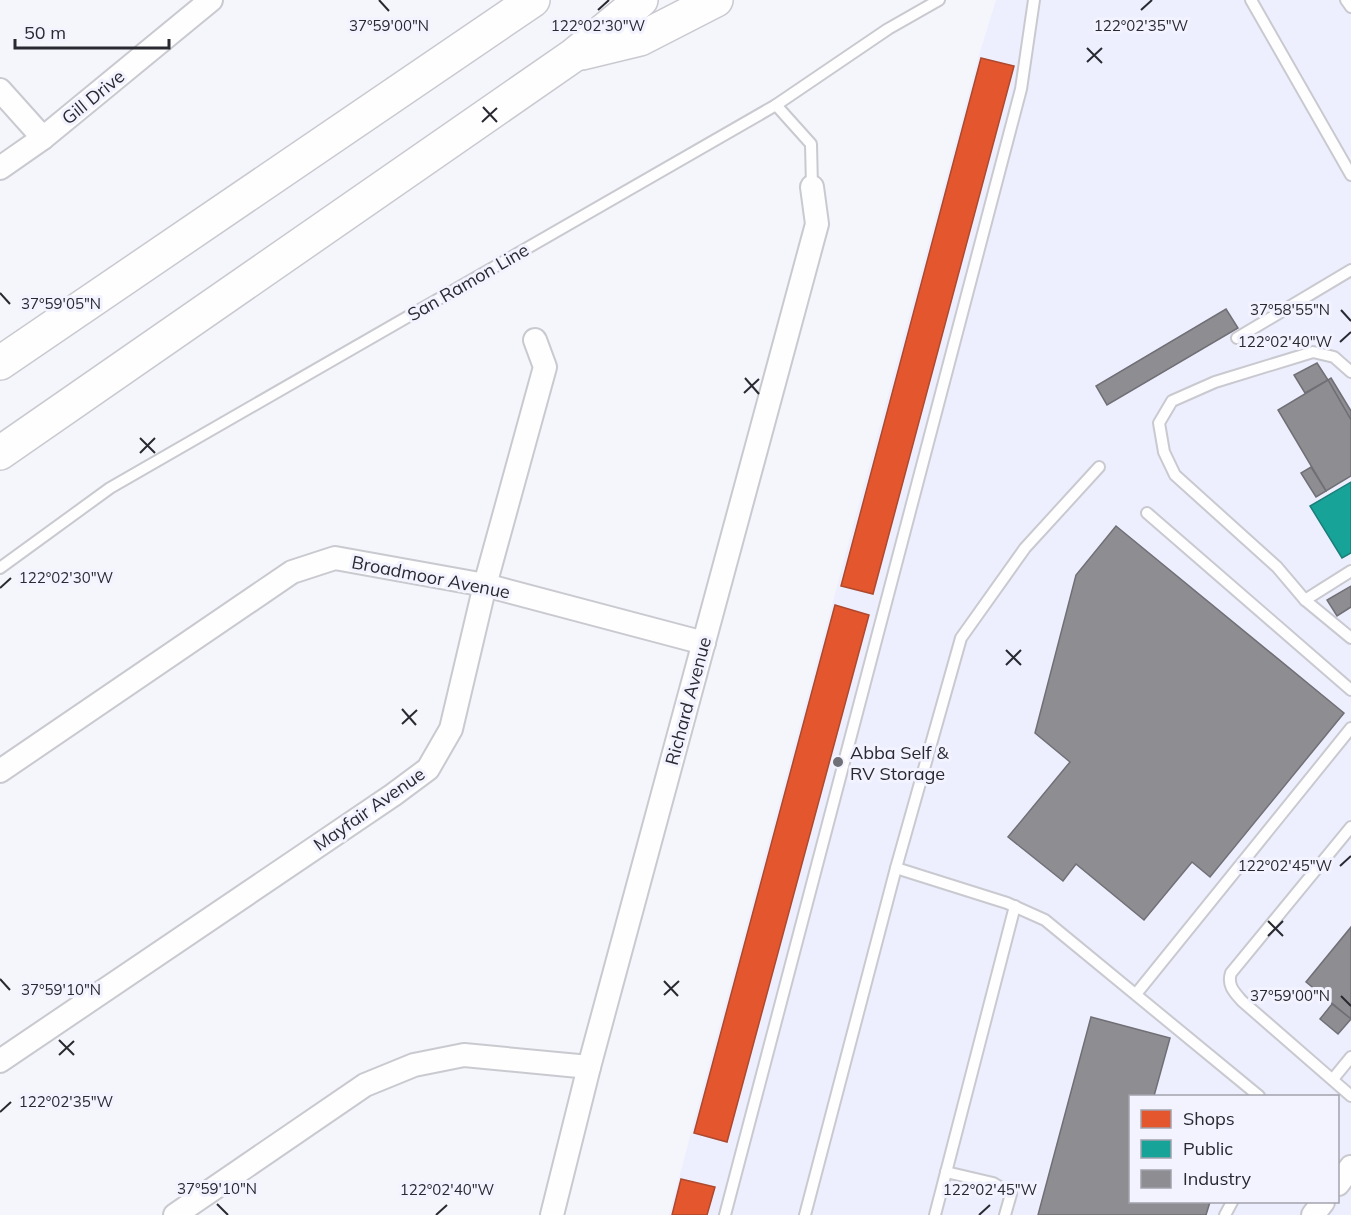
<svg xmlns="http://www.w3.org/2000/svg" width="1351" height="1215" viewBox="0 0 1351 1215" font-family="Mulish,sans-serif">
	<rect width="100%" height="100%" fill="#f5f6fc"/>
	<path fill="#eeeffe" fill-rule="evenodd" d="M996 0H1351V1215H669L979 55ZM1130 1096H1338V1202H1130Z"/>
	<g fill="#e4572e" stroke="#ac492f" stroke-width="1.5">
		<path d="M981 58 1014 66 873 594 841 586Z"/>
		<path d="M835 605 869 615 727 1142 694 1133Z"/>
		<path d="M681 1179 715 1187 707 1215H672Z"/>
	</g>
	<path fill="#17a398" stroke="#1c7e79" stroke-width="1.5" d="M1351 482V553L1342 558 1310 506Z"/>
	<g fill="#8d8d92" stroke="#6f6f75" stroke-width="1.5">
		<path d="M1226 309 1238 328 1107 405 1096 386Z"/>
		<path d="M1317 363 1328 380 1305 393 1294 375Z"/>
		<path d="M1331 378 1351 411V420L1328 380Z"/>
		<path d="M1328 380 1351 420V476L1326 491 1278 410Z"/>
		<path d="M1311 467 1326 491 1316 497 1301 473Z"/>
		<path d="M1116 526 1344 713 1210 877 1192 862 1144 920 1076 864 1063 881 1008 837 1070 762 1035 733 1076 575Z"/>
		<path d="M1351 586V607L1337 616 1327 600Z"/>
		<path d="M1351 927V1019L1306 982Z"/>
		<path d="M1332 1004 1351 1019 1338 1034 1320 1019Z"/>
		<path d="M1091 1017 1170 1038 1154 1096H1130V1202H1210L1206 1215H1038Z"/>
	</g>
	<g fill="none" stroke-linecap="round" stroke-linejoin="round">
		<defs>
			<g id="lane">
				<path d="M1251 0 1351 175"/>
				<path d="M1346 0 1351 7"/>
				<path d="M776 105 811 144 812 187"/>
				<path d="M1237 338 1351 270"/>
				<path d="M1351 372 1334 357 1313 352 1215 382 1172 401 1159 423 1164 452 1175 475 1277 567 1305 600 1351 638"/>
				<path d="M1147 513 1351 690"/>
				<path d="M0 568 110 488 776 105 888 29 939 0"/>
				<path d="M1305 600 1351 571"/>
				<path d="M1351 827 1231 973C1227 985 1234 992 1242 1001L1351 1096"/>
				<path d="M896 868 1007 903 1045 920 1259 1096"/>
				<path d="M1136 994 1351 728"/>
				<path d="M1333 1079 1351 1057"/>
				<path d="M946 1172 993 1183 1011 1194 1005 1215"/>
				<path d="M725 1215 1021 89 1034 0"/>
				<path d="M805 1215 896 868 961 638 1025 548 1099 467"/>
				<path d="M935 1215 1015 906"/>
				<path d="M1225 1215 1232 1202"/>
			</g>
			<g id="street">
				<path d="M0 90 43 138"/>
				<path d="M0 168 43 138 211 0"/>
				<path d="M0 771 292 572 335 558 485 585 704 643"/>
				<path d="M0 1061 393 795 428 769 451 729 485 585 545 367 535 340"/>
				<path d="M1338 1184 1351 1167"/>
				<path d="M175 1215 365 1085 414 1065 464 1055 589 1067"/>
				<path d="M552 1215 589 1067 817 224 812 187"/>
				<path d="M1313 1215 1323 1202"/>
			</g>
			<g id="highway">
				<path d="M582 53 640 39 716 0"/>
				<path d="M0 363 533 0"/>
				<path d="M0 453 574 55 641 0"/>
			</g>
		</defs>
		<use href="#lane" stroke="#c9c9d0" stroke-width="14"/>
		<use href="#street" stroke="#c9c9d0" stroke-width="26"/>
		<use href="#highway" stroke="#c9c9d0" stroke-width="36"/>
		<use href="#lane" stroke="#fefeff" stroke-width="10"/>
		<use href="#street" stroke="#fefeff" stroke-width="22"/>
		<use href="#highway" stroke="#fefeff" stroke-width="33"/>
	</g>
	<path fill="none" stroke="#292931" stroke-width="2" d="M379 0 389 11M598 10 609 0M1141 10 1152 0M1087 48 1102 63M1087 62 1102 48M483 107 497 122M482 122 497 108M0 293 10 304M1341 310 1351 321M1340 342 1351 332M745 378 759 394M744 393 759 379M140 438 155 453M140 453 155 438M0 588 11 578M1006 650 1021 665M1006 665 1021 650M402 709 416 725M402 724 417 710M1340 866 1351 856M1268 921 1283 936M1268 936 1283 921M0 979 10 990M664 981 678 996M664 995 679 981M1341 996 1351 1006M59 1040 74 1055M59 1055 74 1041M0 1112 11 1102M217 1204 228 1215M436 1215 447 1205M979 1215 990 1205"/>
	<circle fill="#707178" stroke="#f2f3ff" stroke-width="2" cx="838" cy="762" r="6"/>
	<g text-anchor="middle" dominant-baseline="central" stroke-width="6" stroke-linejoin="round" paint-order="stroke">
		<g font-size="18" fill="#292931" stroke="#f2f3ff">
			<text transform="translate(93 97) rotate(-39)">Gill Drive</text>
			<text transform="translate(468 282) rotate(-30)">San Ramon Line</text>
			<text transform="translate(431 577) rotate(11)">Broadmoor Avenue</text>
			<text transform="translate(688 701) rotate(-75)">Richard Avenue</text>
			<text transform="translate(369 809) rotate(-35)">Mayfair Avenue</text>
		</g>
		<g font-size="18" fill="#292931" stroke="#f2f3ff" text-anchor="start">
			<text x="850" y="752">Abba Self &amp;<tspan x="850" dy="21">RV Storage</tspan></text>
		</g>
	</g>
	<g font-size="15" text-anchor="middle" fill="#292931" stroke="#f2f3ff" stroke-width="6" stroke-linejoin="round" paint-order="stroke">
		<text x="598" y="31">122°02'30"W</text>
		<text x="1141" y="31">122°02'35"W</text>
		<text x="389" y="31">37°59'00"N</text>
		<text x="61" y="309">37°59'05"N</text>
		<text x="1290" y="315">37°58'55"N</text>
		<text x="1285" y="347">122°02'40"W</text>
		<text x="66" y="583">122°02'30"W</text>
		<text x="1285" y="871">122°02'45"W</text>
		<text x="61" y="995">37°59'10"N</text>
		<text x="1290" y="1001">37°59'00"N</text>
		<text x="66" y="1107">122°02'35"W</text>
		<text x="217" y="1194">37°59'10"N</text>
		<text x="447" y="1195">122°02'40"W</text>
		<text x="990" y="1195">122°02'45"W</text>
	</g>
	<rect x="1129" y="1095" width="210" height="108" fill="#f2f3ff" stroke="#a2a2ad" stroke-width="1.5"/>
	<rect x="1141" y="1110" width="30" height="18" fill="#e4572e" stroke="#a2a2ad" stroke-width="1.5"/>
	<text x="1183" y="1125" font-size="18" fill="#292931">Shops</text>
	<rect x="1141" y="1140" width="30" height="18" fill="#17a398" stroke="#a2a2ad" stroke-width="1.5"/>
	<text x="1183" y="1155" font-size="18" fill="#292931">Public</text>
	<rect x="1141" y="1170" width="30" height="18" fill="#8d8d92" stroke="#a2a2ad" stroke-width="1.5"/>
	<text x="1183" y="1185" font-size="18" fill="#292931">Industry</text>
	<path d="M15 39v9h154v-9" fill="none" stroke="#292931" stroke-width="3"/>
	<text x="24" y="39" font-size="18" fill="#292931" stroke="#f2f3ff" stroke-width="4.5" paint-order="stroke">50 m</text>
</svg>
